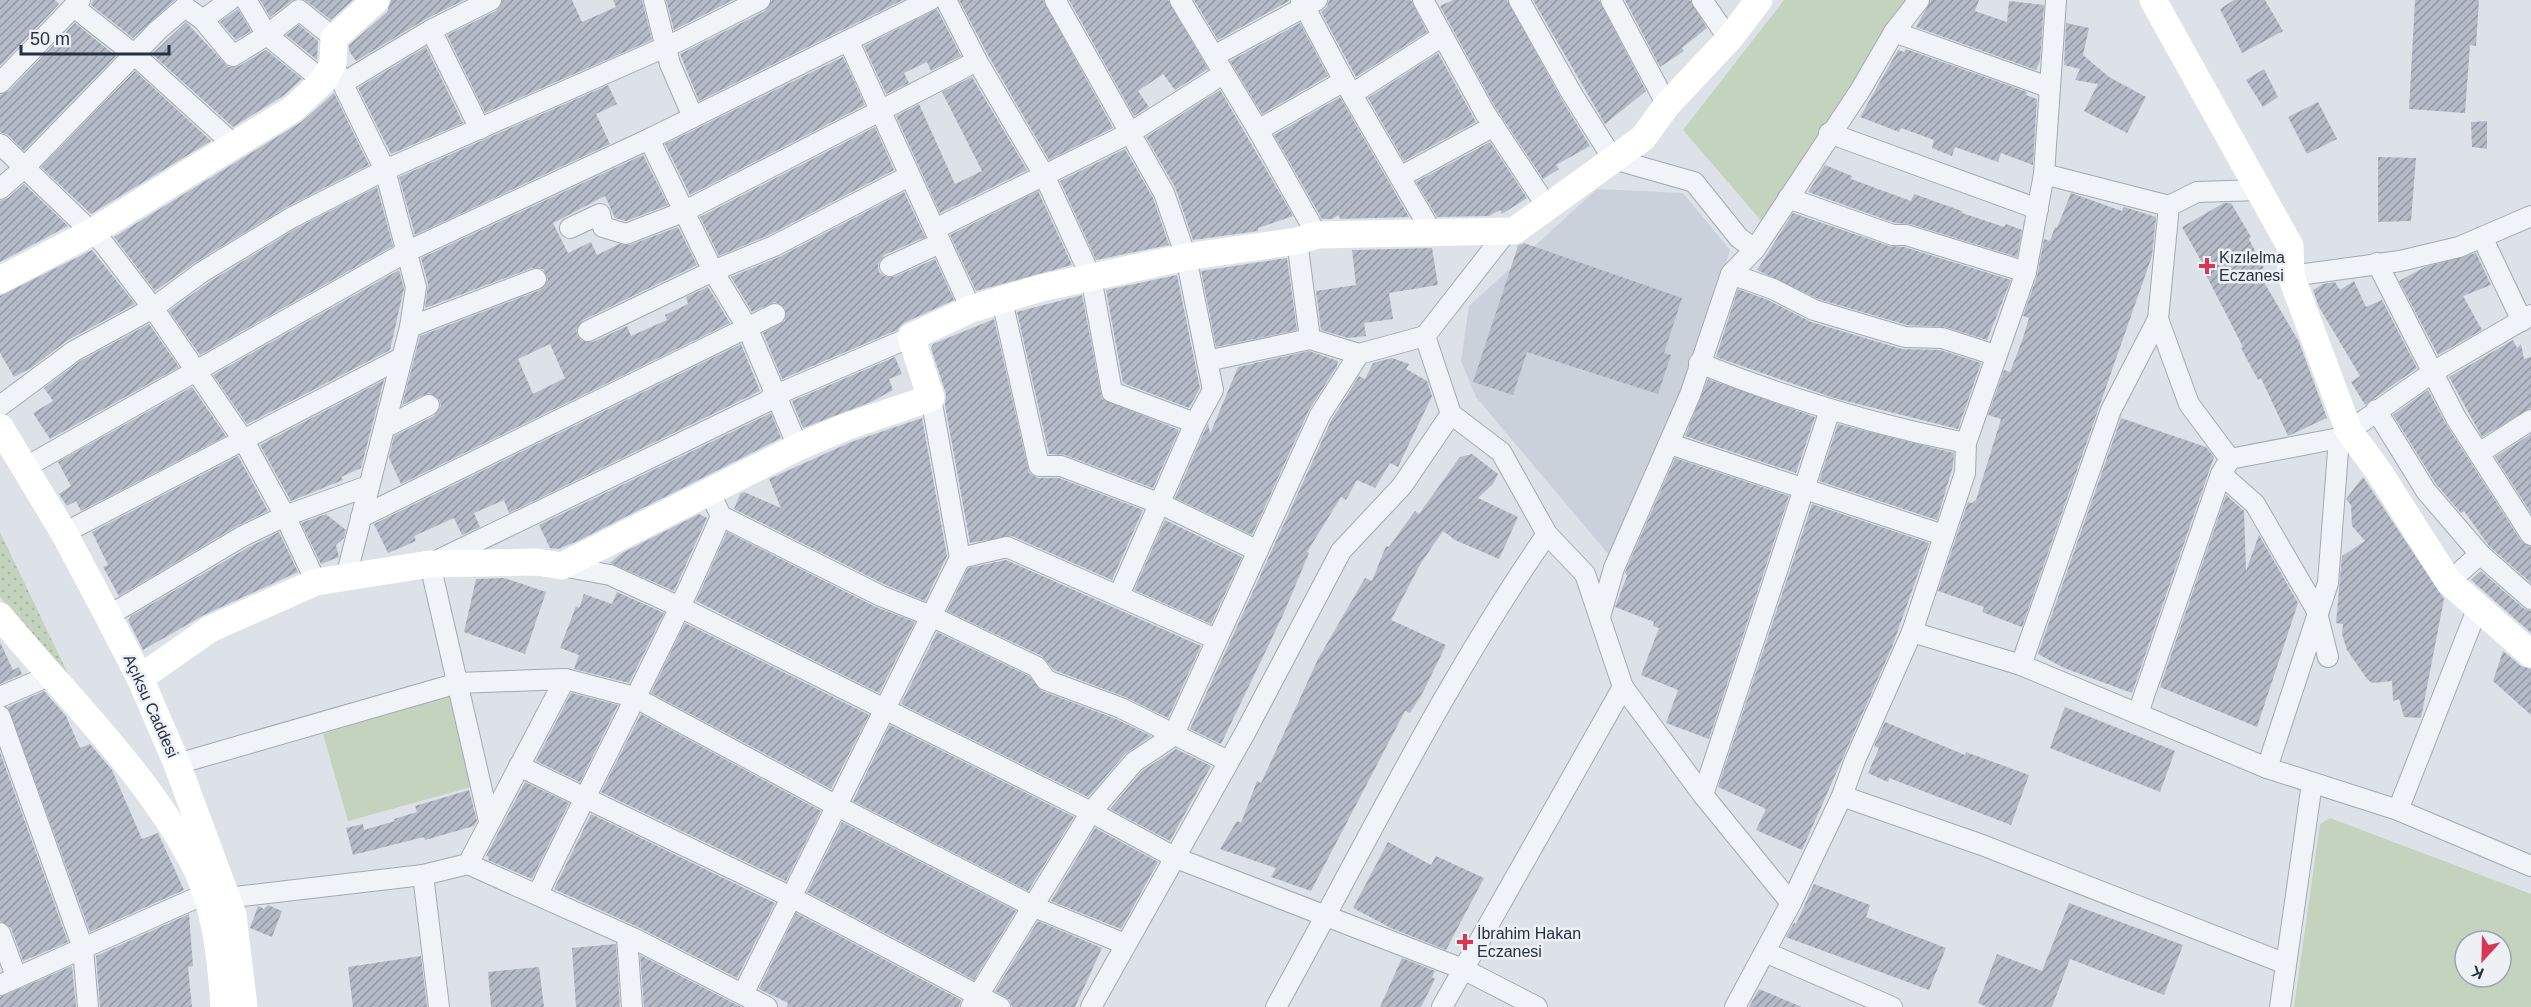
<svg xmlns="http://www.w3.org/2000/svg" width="2531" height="1007" viewBox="0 0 2531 1007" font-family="Arial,sans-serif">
	<defs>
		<pattern id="grass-dots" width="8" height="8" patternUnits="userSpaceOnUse" patternTransform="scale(1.5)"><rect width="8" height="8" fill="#c4d3bd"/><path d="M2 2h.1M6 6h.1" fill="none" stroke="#a8b5a4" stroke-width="1.8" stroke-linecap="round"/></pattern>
		<pattern id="building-hatch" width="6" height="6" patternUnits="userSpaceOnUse" patternTransform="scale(1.5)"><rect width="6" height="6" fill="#b4bbc6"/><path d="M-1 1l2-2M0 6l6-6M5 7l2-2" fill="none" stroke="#9298a2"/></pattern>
	</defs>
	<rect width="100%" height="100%" fill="#dde2e9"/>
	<path fill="#cbd1db" d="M1597 189 1683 193 1730 250 1691 390 1620 568 1476 397 1461 361 1469 306Z"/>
	<path fill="url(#grass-dots)" d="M0 532 70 678 0 597Z"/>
	<g fill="#c4d3bd" fill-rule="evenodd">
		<path d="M1784 0H1916L1764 224 1683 130Z"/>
		<path d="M452 690 475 786 348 821 323 734Z"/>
		<path d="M2330 818 2531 894V1007H2294L2320 824ZM2465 941H2501V977H2465Z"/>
	</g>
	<g fill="url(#building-hatch)" fill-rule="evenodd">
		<path d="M0 0H55L59 4 0 66Z"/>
		<path d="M93 0H175L133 38 91 5Z"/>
		<path d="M260 0H293L270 17Z"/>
		<path d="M305 0H353L331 20Z"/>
		<path d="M391 0H464L426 19 356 61 349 51V45L387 12Z"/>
		<path d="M503 0H572L582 22 616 7 613 0H642L652 40 485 113 447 35 496 11Z"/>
		<path d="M666 0H733L674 30Z"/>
		<path d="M772 0H903L699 101 680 54 765 11Z"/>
		<path d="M959 0H1043L1113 128 1049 160 988 55Z"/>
		<path d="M1069 0H1168L1208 69 1175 90 1163 74 1138 91 1149 107 1134 116Z"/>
		<path d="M1194 0H1289V1L1218 40Z"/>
		<path d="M1329 0H1411L1427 32 1356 77 1321 12 1327 7Z"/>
		<path d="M1453 0H1507L1562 100 1590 146 1556 165 1559 169 1543 179 1495 107 1440 6Z"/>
		<path d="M1533 0H1599L1646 91 1605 124Z"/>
		<path d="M1625 0H1690L1707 28 1682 48 1684 51 1660 67Z"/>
		<path d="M1931 0H1979L1975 11 2007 22 2009 1 2044 5 2040 61 2036 70 1916 27Z"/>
		<path d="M2234 0H2265L2283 31 2242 53 2220 9Z"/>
		<path d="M2415 0H2479L2476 46 2470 45 2465 113 2409 109Z"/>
		<path d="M238 9 251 31 236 40 220 22Z"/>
		<path d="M937 9 961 56 931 71 927 62 904 73 909 83 886 94 864 46Z"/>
		<path d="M186 22 228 67 239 66 266 50 302 79 283 96 233 127 152 54Z"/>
		<path d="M75 23 116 56 24 151 8 135 0 132V95L9 91Z"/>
		<path d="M1300 23 1328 76 1262 114 1230 61Z"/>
		<path d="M2066 23 2089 28 2083 55 2109 77 2146 97 2127 133 2084 111 2098 84 2075 80 2080 69 2064 65Z"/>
		<path d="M299 25 318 41 317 60 286 35Z"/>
		<path d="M426 47 463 123 391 154 358 88Z"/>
		<path d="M1906 49 2027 92 2026 95 2037 99 2033 165 2001 153 1998 162 1955 147 1952 156 1932 148 1934 140 1901 128 1899 132 1860 117 1898 50 1904 52Z"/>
		<path d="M1438 53 1476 122 1404 161 1368 98Z"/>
		<path d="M843 57 865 105 690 195 665 144Z"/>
		<path d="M2264 69 2278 97 2263 107 2246 80Z"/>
		<path d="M135 71 211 141 91 214 41 167Z"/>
		<path d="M972 77 1027 170 940 213 896 116 919 104 955 184 982 171 942 92Z"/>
		<path d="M608 85 617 104 596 114 610 144 415 235 399 177Z"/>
		<path d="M1220 90 1293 216 1258 228V231L1193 240 1175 187 1146 137Z"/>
		<path d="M334 93 369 165 285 208 196 262 155 291 114 237 301 122Z"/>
		<path d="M1340 97 1409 217 1340 219 1339 215 1332 219H1322L1274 135Z"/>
		<path d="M2318 102 2337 139 2307 154 2288 117Z"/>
		<path d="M2487 121V149L2472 147 2471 122Z"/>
		<path d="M875 127 894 170 769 235 719 256 700 217Z"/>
		<path d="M1490 142 1527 198 1502 214 1500 210 1489 216 1437 217 1416 182Z"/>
		<path d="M1125 149 1153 198 1169 245 1096 260 1060 181Z"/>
		<path d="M643 155 668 205 626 221 615 218 605 196 553 223 568 253 591 242 597 255 619 244 630 245 678 227 697 265 583 320 576 330 578 337 582 341 593 342 627 326 631 336 667 320 665 315 688 304 686 297 708 287 730 323 401 484 389 458 394 436 434 416 441 406 439 399 429 393 402 405 420 336 540 290 548 280 543 269 532 268 425 308 428 284 421 258ZM550 344 565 378 533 394 518 359Z"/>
		<path d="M2378 157 2416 158 2411 221 2378 222Z"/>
		<path d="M1825 165 1852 176 1851 179 1911 201 1914 194 1962 211V213L2004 227 2006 224 2022 230 2017 257 1910 224 1895 223 1808 192Z"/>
		<path d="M24 184 68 226 0 262V201L8 198Z"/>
		<path d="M377 187 393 246 200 355 169 311 209 282 297 228Z"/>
		<path d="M1038 191 1072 265 976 291 950 235Z"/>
		<path d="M904 192 925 237 884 255 878 264 879 272 884 276 894 277 935 259 954 300 904 323 897 330 782 379 763 333 785 321V308L775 302 752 312 731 277 779 257Z"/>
		<path d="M2071 193 2122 211 2124 207 2156 217 2152 256 2022 627 1982 612 1984 607 1938 591 1968 502 1972 503 1976 500 2001 419 1988 415 2004 370 2010 372 2023 338 2029 318 2023 316 2037 276 2044 239 2050 241 2055 227 2057 228Z"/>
		<path d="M2224 203H2231L2251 237 2249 239 2264 268 2258 272 2299 342 2327 418 2288 436 2261 378 2258 380 2241 348 2243 347 2203 269 2205 268 2182 227Z"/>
		<path d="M1793 213 1889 246 1904 247 2011 280 1987 340 1945 327 1907 325 1818 299 1757 270Z"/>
		<path d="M1524 243 1682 298 1664 353 1671 355 1658 394 1527 352 1513 395 1473 382 1518 246Z"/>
		<path d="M1432 248 1438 285 1389 293 1393 319 1364 323 1366 336 1348 338 1321 330 1316 291 1356 285 1352 250Z"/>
		<path d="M92 250 135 304 68 340 31 368 14 377 0 353V296Z"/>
		<path d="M2476 253 2491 285 2463 296 2482 330 2438 355 2399 281 2425 267Z"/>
		<path d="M1287 258 1297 330 1216 347 1201 271Z"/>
		<path d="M399 270 404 288 390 350 247 424 213 375Z"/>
		<path d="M1177 275 1200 388 1189 408 1123 383 1106 290Z"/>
		<path d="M2354 281 2366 307 2382 300 2417 368 2365 405 2351 382 2360 376 2319 307 2313 290 2323 284 2335 282 2340 290Z"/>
		<path d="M1738 289 1768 300 1811 322 1902 349 1940 350 1981 363 1958 429 1834 398 1716 357Z"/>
		<path d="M1082 295 1102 399 1179 430 1153 488 1065 455 1049 454 1017 312Z"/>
		<path d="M994 319 1029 473 1038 478H1059L1143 510 1112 580 1012 536 970 543 945 405 946 394 931 348 933 344Z"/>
		<path d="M149 324 179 367 50 439 33 413 53 401 44 388 80 361Z"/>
		<path d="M2513 340 2517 348 2521 344 2524 359 2531 357V408L2482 437 2449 377Z"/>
		<path d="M741 344 760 391 509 513 504 500 474 513 480 527 462 535 454 518 414 536 416 541 388 553 374 524Z"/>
		<path d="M1309 351 1338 361 1337 366 1309 410 1252 535 1175 498 1208 423 1210 434 1238 367Z"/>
		<path d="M895 357 902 374 889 379 893 390 871 402 803 428 792 401Z"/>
		<path d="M1392 358 1409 364 1406 369 1427 381 1432 396 1398 467 1390 463 1375 488 1357 480 1346 500 1341 497 1307 552 1309 553 1283 615 1221 744 1190 729 1331 421 1359 376 1365 379 1373 363Z"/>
		<path d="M1708 379 1815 417 1796 473 1685 436Z"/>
		<path d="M384 380 361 468 341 477 343 480 291 501 260 445Z"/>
		<path d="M192 387 226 436 81 511 76 501 67 506 59 494 71 486 58 462Z"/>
		<path d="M2428 390 2446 424 2521 541 2531 547V583L2489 546 2464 511 2461 513 2436 484 2393 415Z"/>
		<path d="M771 413 781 438 578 541 558 549 550 548 539 525Z"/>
		<path d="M922 418 947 556 925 601 886 585 734 509 740 494 744 492 781 508 769 479 851 442Z"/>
		<path d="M2121 418 2206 447 2214 457 2132 693 2064 668 2038 654Z"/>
		<path d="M1838 424 1954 453 1953 466 1937 520 1819 481Z"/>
		<path d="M2531 434V513L2495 457Z"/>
		<path d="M1472 454 1498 474 1493 484 1478 498 1518 517 1499 559 1455 540 1443 531 1421 563 1391 620 1446 645 1423 692 1410 713 1405 711 1311 891 1271 877 1276 868 1220 849 1237 821 1241 823 1257 781 1261 783 1318 659 1365 578 1372 581 1386 546 1389 547 1415 511 1419 514 1460 457Z"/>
		<path d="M238 456 268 511 237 526 119 596 103 567 108 565 92 532Z"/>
		<path d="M1675 458 1789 496 1709 739 1666 723 1678 690 1641 675 1659 628 1653 626 1654 622 1615 607 1627 576 1625 572Z"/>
		<path d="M2363 477 2444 599 2421 718 2404 717 2399 699 2393 701 2392 681 2372 683 2367 679 2347 650 2342 634 2343 624 2336 623 2342 556 2365 541 2352 526 2351 505 2346 499Z"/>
		<path d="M2226 495 2244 511 2246 571 2259 535 2298 603 2257 727 2160 687Z"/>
		<path d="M1812 504 1929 543 1892 647 1802 850 1756 830 1766 809 1718 787Z"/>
		<path d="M326 514 346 530 344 538 336 545 339 557 321 564 301 523Z"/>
		<path d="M699 514 707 518 674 591 610 563 622 553Z"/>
		<path d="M1165 520 1242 557 1211 624 1134 590Z"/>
		<path d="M279 532 298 572 204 615 143 650 128 620 131 616 249 547Z"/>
		<path d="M727 532 876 607 915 622 879 693 696 601Z"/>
		<path d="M1006 560 1201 646 1168 718 1125 697 1054 670 1042 656 947 611 968 568Z"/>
		<path d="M2481 571 2523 608 2531 611V633L2471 580Z"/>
		<path d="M504 578 546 592 525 654 464 632 476 579Z"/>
		<path d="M617 592 664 613 629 683 574 669 579 655 560 648 576 606 579 608 584 594 612 604Z"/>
		<path d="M685 623 869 715 831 789 651 693Z"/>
		<path d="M937 632 1029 676 1042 691 1116 719 1151 736 1125 754 1088 797 901 704Z"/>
		<path d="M0 642 13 670 19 667 22 674 0 684Z"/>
		<path d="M2503 651 2521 666 2531 669V715L2493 681Z"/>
		<path d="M44 691 66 716 80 748 90 744 112 770 142 839 158 833 184 890 90 932 8 707Z"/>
		<path d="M571 693 618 705 580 782 536 761Z"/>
		<path d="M2065 707 2175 751 2160 792 2050 748Z"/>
		<path d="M641 714 821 811 786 881 601 792Z"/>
		<path d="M1885 722 1965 755 1966 752 2029 775 2011 825 1889 778 1888 782 1868 773 1879 748 1874 746Z"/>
		<path d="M890 725 1074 817 1028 891 853 801Z"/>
		<path d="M1176 749 1211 766 1170 841 1110 809 1142 771Z"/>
		<path d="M0 752 68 942 23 961 11 928 0 921Z"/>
		<path d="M525 782 569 803 532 879 488 860 489 857 486 856Z"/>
		<path d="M469 790 477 821 474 826 425 840 424 837 353 855 346 828 363 824 364 830 395 821 394 819 417 812 415 806Z"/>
		<path d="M591 814 775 903 737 978 638 927 554 889Z"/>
		<path d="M842 822 1016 911 974 980 807 892Z"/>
		<path d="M1095 828 1158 862 1121 929 1051 901Z"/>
		<path d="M1388 842 1431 865 1436 856 1484 878 1446 950 1391 928 1353 908Z"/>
		<path d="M1814 884 1870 905 1866 917 1946 948 1929 990 1786 937 1794 923 1796 924Z"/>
		<path d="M2069 903 2183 945 2164 995 2070 959 2052 1007H1987L1978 1003 1997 954 2042 971Z"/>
		<path d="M268 905 282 911 272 937 250 928 258 906 264 909Z"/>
		<path d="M796 913 961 1000 959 1007H787L788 1003 759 989Z"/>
		<path d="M189 914 193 966 188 967 192 1007H100L96 956Z"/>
		<path d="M1038 921 1102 948 1075 1007H1012L1010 1000 995 991Z"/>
		<path d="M616 944 620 1007H576L572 948Z"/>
		<path d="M640 955 741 1007H644Z"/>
		<path d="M421 956 427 1007H353L348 967Z"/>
		<path d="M1402 958 1435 971 1432 977 1435 979 1421 1007H1380Z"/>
		<path d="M72 966 76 1007H0V997Z"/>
		<path d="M539 967 544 1007H491L488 972Z"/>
		<path d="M1759 989 1802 1007H1749Z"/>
	</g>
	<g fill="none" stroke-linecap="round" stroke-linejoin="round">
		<defs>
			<g id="street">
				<path d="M654 0 670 64 693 117"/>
				<path d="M946 0 977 61 1044 175 1091 277 1112 392 1195 423"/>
				<path d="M1055 0 1164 193 1186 257 1213 390 1195 423 1119 595"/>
				<path d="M1180 0 1258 130 1317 235"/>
				<path d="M1301 0 1344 81 1433 234"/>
				<path d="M1423 0 1485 113 1548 208"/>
				<path d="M1519 0 1572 94 1613 159 1694 182 1739 238 1755 249"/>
				<path d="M1611 0 1667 105"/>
				<path d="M1702 0 1729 39"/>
				<path d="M74 7 135 55 233 144"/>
				<path d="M203 20 230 0"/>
				<path d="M431 30 480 129"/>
				<path d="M1894 32 2048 87"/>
				<path d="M849 42 971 309"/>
				<path d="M1214 56 1317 0"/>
				<path d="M333 64 385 170 416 287 410 327 346 577"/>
				<path d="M323 81 267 35 299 10 334 38"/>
				<path d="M0 83 80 0"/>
				<path d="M343 83 431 30 491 0"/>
				<path d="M1352 94 1441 37"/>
				<path d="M1258 130 1344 81"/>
				<path d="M1829 133 2038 209"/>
				<path d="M649 139 713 271 747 327 798 447"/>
				<path d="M0 144 104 244 153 308 244 441 285 516 316 582"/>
				<path d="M2044 174 2169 206"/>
				<path d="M1400 177 1494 126"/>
				<path d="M0 189 24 168 158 30 185 7 203 20 233 56 267 35 246 0"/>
				<path d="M1788 198 1893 235H1906L2026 272"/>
				<path d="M570 228 600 214 603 227 626 234 683 212 977 61"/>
				<path d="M935 229 1130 133 1223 74"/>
				<path d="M1507 231 1425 336 1451 414 1501 452 1547 534 1585 574 1623 687 1703 795 1791 903"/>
				<path d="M2482 237 2522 321"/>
				<path d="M1297 241 1310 339"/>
				<path d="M2377 263 2456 418 2531 535"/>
				<path d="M890 266 940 243"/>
				<path d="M1731 274 1773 289 1814 310 1905 337 1942 338 1995 355"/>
				<path d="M2291 276 2400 261 2459 247 2531 216"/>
				<path d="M1002 300 1039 466H1061L1161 504 1258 551"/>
				<path d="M2158 319 2189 404 2230 459"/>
				<path d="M410 327 536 279"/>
				<path d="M588 331 713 271 774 246 909 176"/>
				<path d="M1207 361 1310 339 1359 354 1425 336"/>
				<path d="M1699 363C1786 398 1873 425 1966 443"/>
				<path d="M931 398 960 558"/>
				<path d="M0 406 74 351 153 308 202 272 291 218 385 170 679 41 760 0"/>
				<path d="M2376 410 2426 491 2480 554"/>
				<path d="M386 427 429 405"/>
				<path d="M1670 444 1943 535"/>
				<path d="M2479 453 2531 420"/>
				<path d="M24 468 408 251 649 139 930 0"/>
				<path d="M2221 474 2255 504 2316 609 2328 657"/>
				<path d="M710 493 721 516 881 596 931 616 1037 667 1046 680 1121 708 1228 761"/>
				<path d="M361 517 775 314"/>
				<path d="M64 533 401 358"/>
				<path d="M562 566 610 575 682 608 1091 812 1176 858 1463 969 1537 1007"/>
				<path d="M2449 582 2480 554 2531 599"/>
				<path d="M108 616 243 536 285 516 368 486"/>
				<path d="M1600 617 1614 568 1690 395 1731 274 1755 249 1861 89 1894 32 1919 0"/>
				<path d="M1912 632 2021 665 2267 768 2398 810 2531 866"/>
				<path d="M2021 665 2111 410 2158 319 2169 206 2197 192 2258 190"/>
				<path d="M0 697 49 676"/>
				<path d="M2138 713 2221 474 2230 459 2339 438 2433 372 2531 315"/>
				<path d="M0 716 83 948 88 1007"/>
				<path d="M177 764 458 683 565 679 634 697 837 806 1032 906 1125 944"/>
				<path d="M519 766 791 897 1000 1007"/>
				<path d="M2267 768 2328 583 2339 438"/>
				<path d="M1703 795 1830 410"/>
				<path d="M1842 796 1982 845 2286 964"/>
				<path d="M2398 810 2478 607"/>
				<path d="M489 821 430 564 768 401 771 397 911 337"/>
				<path d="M468 864 633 938 767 1007"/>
				<path d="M423 875 439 1007"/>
				<path d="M538 894C598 767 666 645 721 516"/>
				<path d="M0 933 16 976"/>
				<path d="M627 936 632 1007"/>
				<path d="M1765 952 1892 1007"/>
				<path d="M0 985 205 894 226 898 423 875 468 864 565 679"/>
				<path d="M743 994 960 558 1007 547 1216 639"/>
				<path d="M971 1007 1091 812 1134 762 1173 736 1320 415 1359 354"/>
				<path d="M1091 1007 1245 733 1341 551 1402 486 1451 414"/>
				<path d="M1276 1007C1364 848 1443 684 1547 534"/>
				<path d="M1442 1007 1623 687"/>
				<path d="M1735 1007 1791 903 1842 796 1855 760 1912 632 1965 473 1966 443 2026 272 2044 174 2056 0"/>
				<path d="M2280 1007 2312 783"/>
			</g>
		</defs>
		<use href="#street" stroke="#a2a9b3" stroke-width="22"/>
		<use href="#street" stroke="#f0f3f7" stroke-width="20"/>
		<g stroke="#fff" stroke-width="27">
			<path d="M2153 0 2290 246 2291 276 2349 431 2379 472 2449 582 2531 654"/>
			<path d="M0 280 92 232 293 109 323 81 333 64 334 38 376 0"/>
			<path d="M0 427 64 533 108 616 140 678 177 764 233 915 244 1007"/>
			<path d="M0 616C65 695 147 773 194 864 216 907 221 961 224 1007"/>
			<path d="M140 678 210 629 316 582 430 564 537 562 562 566 798 447 845 427 931 398 911 337 971 309 1041 288 1186 257 1297 241 1317 235 1514 231 1643 138 1667 105 1729 39 1759 0"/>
		</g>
	</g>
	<g fill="#db3556" stroke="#edf1f6" stroke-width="2">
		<path d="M2204 257h6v6h6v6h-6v6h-6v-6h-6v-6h6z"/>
		<path d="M1462 933h6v6h6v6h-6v6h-6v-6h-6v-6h6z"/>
	</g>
	<g text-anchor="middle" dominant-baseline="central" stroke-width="5" stroke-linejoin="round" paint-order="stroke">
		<g font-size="16" fill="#253041" stroke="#edf1f6" text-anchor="start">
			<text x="2219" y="257">Kızılelma<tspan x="2219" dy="18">Eczanesi</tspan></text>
			<text x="1477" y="933">İbrahim Hakan<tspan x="1477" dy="18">Eczanesi</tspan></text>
		</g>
		<g font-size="16" fill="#253041" stroke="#edf1f6">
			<text transform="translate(151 706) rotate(66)">Açıksu Caddesi</text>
		</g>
	</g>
	<g transform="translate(2483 959) rotate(202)"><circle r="28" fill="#edf1f6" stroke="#9da4ae" stroke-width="1.5"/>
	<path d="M0-4.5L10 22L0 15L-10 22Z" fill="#db3556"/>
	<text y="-9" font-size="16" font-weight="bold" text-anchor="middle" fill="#253041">K</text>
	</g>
	<path d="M21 45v9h148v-9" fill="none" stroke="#253041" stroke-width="3"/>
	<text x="30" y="45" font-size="18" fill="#253041" stroke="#edf1f6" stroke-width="4.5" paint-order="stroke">50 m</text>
</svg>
